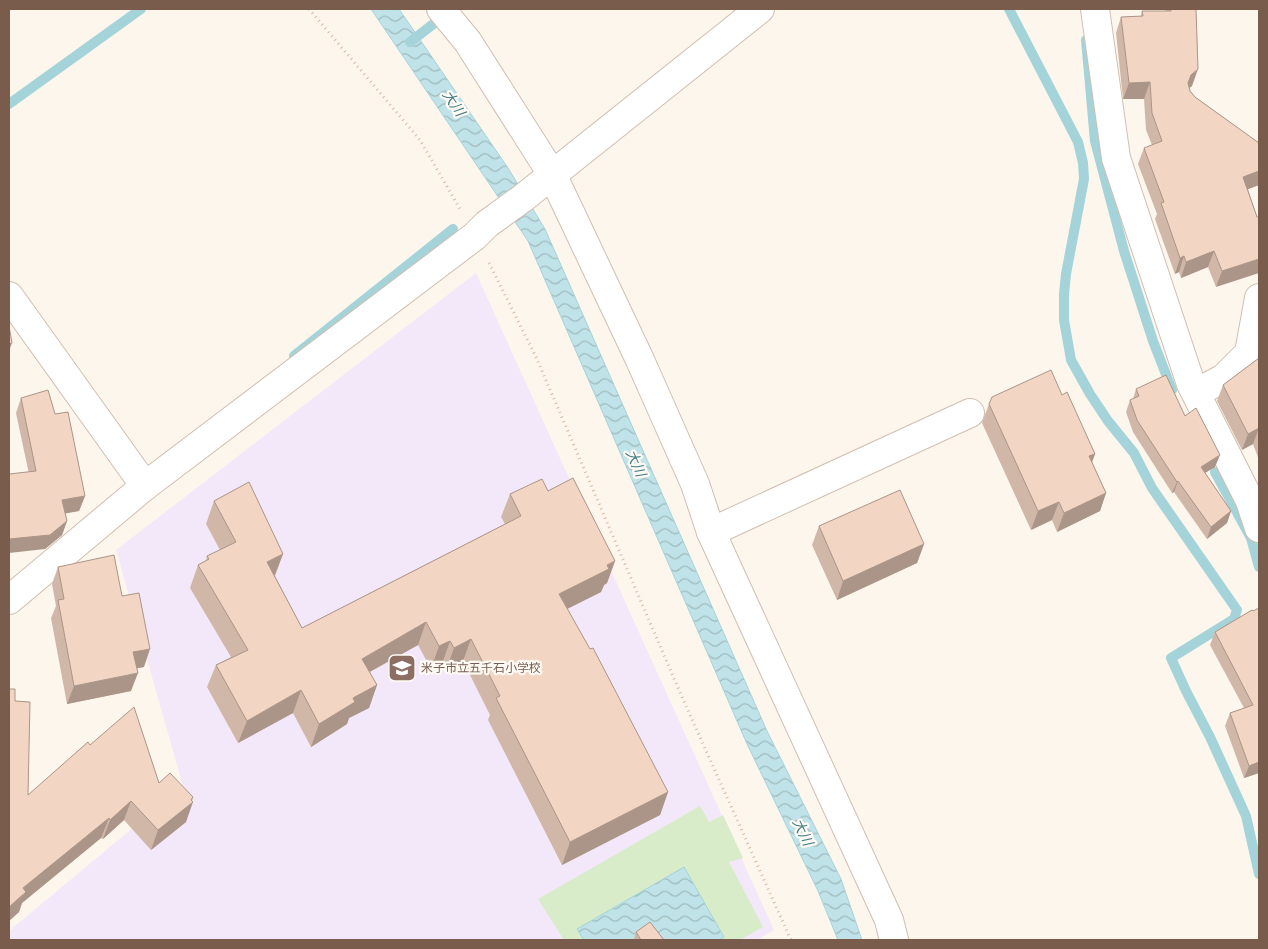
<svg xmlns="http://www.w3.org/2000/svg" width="1268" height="949" viewBox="0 0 1268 949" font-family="Roboto,'Noto Sans JP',sans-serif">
	<defs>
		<pattern id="water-waves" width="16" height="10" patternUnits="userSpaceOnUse" patternTransform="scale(1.25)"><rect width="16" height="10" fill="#bfe3e8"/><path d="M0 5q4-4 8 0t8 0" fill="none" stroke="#a0bbbe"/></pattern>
	</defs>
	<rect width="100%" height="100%" fill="#fdf6ec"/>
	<path fill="#f3e8fa" d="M476 273 774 930 757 940H9V931L183 786 116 550Z"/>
	<path fill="#d8ecc9" d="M700 806 709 822 723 815 743 858 729 862 763 927 740 940H564L538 899Z"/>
	<g fill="url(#water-waves)" stroke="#a5d3da">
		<path d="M371 9H399L508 168 545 229 767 731 841 879 862 940H838L818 891 747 744 528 241Z"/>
		<path d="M684 867 724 937 719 940H584L577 929Z"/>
	</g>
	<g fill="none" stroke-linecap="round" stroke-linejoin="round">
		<g stroke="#a5d3da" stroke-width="10">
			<path d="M1009 9 1078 142 1083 163 1084 179 1066 274 1064 294V320L1071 360 1090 394 1108 421 1134 453 1152 488 1237 610 1234 619 1171 658 1186 691 1210 737 1246 816 1259 874"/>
			<path d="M1086 40 1095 141 1124 251 1153 341 1172 390"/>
			<path d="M410 42 445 15"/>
			<path d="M9 104 141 9"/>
			<path d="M294 356 453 229"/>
			<path d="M1215 472 1251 538 1259 567"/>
		</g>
		<defs>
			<g id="minor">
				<path d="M441 9 468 42 552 174 640 360 695 484 711 532 889 920 894 940"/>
				<path d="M1095 9 1116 158 1191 384 1250 501 1259 528"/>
				<path d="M9 296 145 486"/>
				<path d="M1196 393 1224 378 1249 353 1259 298"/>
				<path d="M711 532 970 413"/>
				<path d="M9 600 145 486 475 236 487 224 523 198 760 9"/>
			</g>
		</defs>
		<use href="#minor" stroke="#d1beb0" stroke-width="30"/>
		<g stroke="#d9b8a5" stroke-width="3" stroke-dasharray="1 4" stroke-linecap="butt">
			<path d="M309 9 420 140 460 209"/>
			<path d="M489 263 536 357 682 697 791 940"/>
		</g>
		<use href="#minor" stroke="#fff" stroke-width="28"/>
	</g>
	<g fill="#d1b7a8">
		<path d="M1166 9H1196L1192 86 1189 88 1190 91 1195 97 1259 143V185L1248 189 1257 217 1216 287 1208 267 1181 278 1179 272 1175 274 1155 219 1157 214 1138 164 1144 148 1152 145 1146 130 1144 99H1123L1116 33 1121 17 1141 16 1142 11H1165Z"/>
		<path d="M1259 358V460L1253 444 1242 450 1217 401 1223 385Z"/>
		<path d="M1136 389 1185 416 1215 467 1205 473 1231 511 1227 523 1207 539 1174 492 1172 493 1133 432 1126 412 1130 400 1133 399Z"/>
		<path d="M1062 395 1095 454 1092 462 1106 493 1100 511 1057 532 1052 520 1031 530 982 423 989 404Z"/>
		<path d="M21 398 55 414 85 496 79 511 65 513 67 521 62 535 45 549 16 413Z"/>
		<path d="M548 491 615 561 607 583 604 585 601 592 567 609 668 792 660 815 562 865 488 720 490 715 463 661 446 670 442 664 431 669 418 645 370 672 377 685 369 708 349 718 347 724 311 747 293 713 238 743 207 687 216 665 231 657 190 588 198 565 206 561 207 556 220 550 206 524 214 501 283 554 275 576 302 628 505 524 501 517 510 494Z"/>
		<path d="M819 526 924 544 917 563 837 600 812 545Z"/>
		<path d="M58 567 122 596 144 667 137 668 131 691 67 704 51 618 56 606 52 584Z"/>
		<path d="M1252 610 1259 773 1244 778 1225 726 1230 713 1244 708 1210 645 1215 632Z"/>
		<path d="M9 689 15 701 28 795 90 745 192 801 186 822 151 850 124 820 103 839 101 838 22 903 19 912 9 921Z"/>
		<path d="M636 932 664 940H635L634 939Z"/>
	</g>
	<g fill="#aa9588">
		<path d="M1198 69 1192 86 1185 91 1191 75Z"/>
		<path d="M1150 82 1144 99H1123L1129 83Z"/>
		<path d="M1259 171V185L1238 193 1243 177Z"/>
		<path d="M1214 251 1208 267 1181 278 1186 262Z"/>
		<path d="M1184 256 1179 272 1175 274 1180 258Z"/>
		<path d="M1259 259V273L1216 287 1222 271Z"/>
		<path d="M12 343 9 351V344Z"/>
		<path d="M1259 428 1253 444 1242 450 1248 434Z"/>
		<path d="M1095 454 1088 473 1089 456Z"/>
		<path d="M1220 455 1215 467 1196 478 1201 467Z"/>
		<path d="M1178 481 1174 492 1172 493 1177 482Z"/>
		<path d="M1106 493 1100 511 1057 532 1064 513Z"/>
		<path d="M85 496 79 511 57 515 62 500Z"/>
		<path d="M1059 502 1052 520 1031 530 1038 511Z"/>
		<path d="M1231 511 1227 523 1207 539 1211 527Z"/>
		<path d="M67 521 62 535 45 549 9 553V539Z"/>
		<path d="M924 544 917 563 837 600 843 581Z"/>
		<path d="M283 554 274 577 267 562Z"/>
		<path d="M615 561 607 583 604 585 601 592 551 617 559 594Z"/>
		<path d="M426 622 418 645 353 681 362 659Z"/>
		<path d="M471 639 463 661 446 670 454 648Z"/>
		<path d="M450 641 442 664 431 669 439 646Z"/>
		<path d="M150 649 144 667 127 670 133 652Z"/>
		<path d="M138 673 131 691 67 704 74 686Z"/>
		<path d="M377 685 369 708 349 718 347 724 311 747 319 724 353 698Z"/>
		<path d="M301 690 293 713 238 743 247 721Z"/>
		<path d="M1259 762V773L1244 778 1249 766Z"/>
		<path d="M668 792 660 815 562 865 570 842Z"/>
		<path d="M193 797 191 804 193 802 186 822 151 850 158 830Z"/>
		<path d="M131 801 124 820 103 839 110 820Z"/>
		<path d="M109 818 101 838 22 903 19 912 9 921V907L23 888Z"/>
	</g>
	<g fill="#f3d5c3" stroke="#aa9588">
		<path d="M1171 9H1196L1198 69 1191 75 1188 83 1190 91 1195 97 1259 143V171L1243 177 1257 217H1259V259L1222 271 1214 251 1186 262 1184 256 1180 258 1161 203 1164 202 1144 148 1162 141 1152 113 1150 82 1129 83 1121 17 1143 16 1142 11H1171Z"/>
		<path d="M9 326 12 343 9 344Z"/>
		<path d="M1259 358V428L1248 434 1223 385Z"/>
		<path d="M1051 370 1062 395 1067 392 1095 454 1089 456 1106 493 1064 513 1059 502 1038 511 989 404 992 397Z"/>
		<path d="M1166 375 1185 416 1196 408 1220 455 1201 467 1231 511 1211 527 1178 481 1177 482 1137 420 1130 400 1139 396 1136 389Z"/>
		<path d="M48 390 55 414 68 412 85 496 62 500 67 521 50 535 9 539V474L36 471 21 398Z"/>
		<path d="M573 478 615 561 607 565 609 569 559 594 590 649 593 648 668 792 570 842 496 698 500 696 471 639 454 648 450 641 439 646 426 622 362 659 377 685 353 698 355 702 319 724 301 690 247 721 216 665 248 650 198 565 209 559 207 556 236 542 214 501 249 482 283 554 267 562 302 628 521 516 510 494 542 479 548 491Z"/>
		<path d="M900 490 924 544 843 581 819 526Z"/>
		<path d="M114 555 122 596 139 593 150 649 133 652 138 673 74 686 58 600 64 599 58 567Z"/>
		<path d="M1259 608V762L1249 766 1230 713 1253 705 1215 632 1252 610 1253 611Z"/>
		<path d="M9 689H15V701L30 702 28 795 88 742 90 745 134 707 159 783 170 773 193 797 191 800 193 802 158 830 131 801 110 820 109 818 23 888 26 892 9 907Z"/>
		<path d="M650 922 664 940H641L636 932Z"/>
	</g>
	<defs>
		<symbol id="school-square" viewBox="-11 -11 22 22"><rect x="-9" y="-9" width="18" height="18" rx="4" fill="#8d6e63" stroke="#fffaf3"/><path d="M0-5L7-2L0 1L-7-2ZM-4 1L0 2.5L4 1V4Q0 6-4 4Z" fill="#fff"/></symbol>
	</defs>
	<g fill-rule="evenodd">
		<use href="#school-square" x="386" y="652" width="32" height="32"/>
	</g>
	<g text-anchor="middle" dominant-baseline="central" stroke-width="4.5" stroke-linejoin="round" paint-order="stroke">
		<g font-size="12" fill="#785e54" stroke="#fffaf3" text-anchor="start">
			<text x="421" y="668">米子市立五千石小学校</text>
		</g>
		<g font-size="14" font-style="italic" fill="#437c86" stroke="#fffaf3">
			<text transform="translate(454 103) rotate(56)">大川</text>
			<text transform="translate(636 463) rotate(66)">大川</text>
			<text transform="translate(803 832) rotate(64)">大川</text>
		</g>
	</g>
	<rect width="1268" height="949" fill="none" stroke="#7a5c4d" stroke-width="20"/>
</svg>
